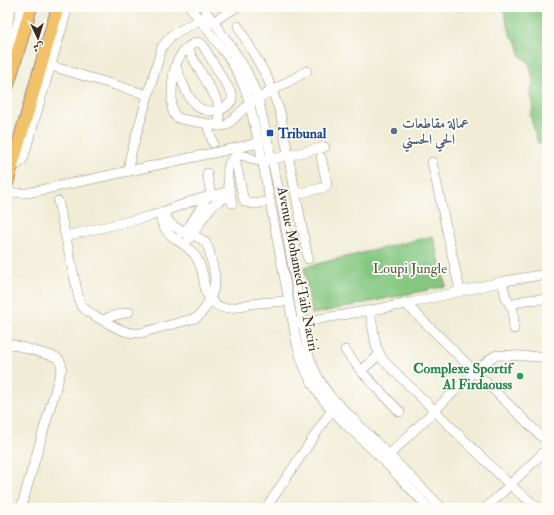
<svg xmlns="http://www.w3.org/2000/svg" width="554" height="515" viewBox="0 0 554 515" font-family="'IM FELL Double Pica',Amiri,serif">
	<rect width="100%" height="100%" fill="#fdfcf7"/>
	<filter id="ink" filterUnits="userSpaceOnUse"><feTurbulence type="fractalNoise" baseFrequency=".025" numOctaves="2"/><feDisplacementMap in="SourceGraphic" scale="8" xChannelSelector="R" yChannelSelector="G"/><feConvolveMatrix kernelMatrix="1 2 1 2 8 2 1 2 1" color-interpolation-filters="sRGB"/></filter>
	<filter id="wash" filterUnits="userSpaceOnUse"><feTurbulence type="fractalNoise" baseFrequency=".012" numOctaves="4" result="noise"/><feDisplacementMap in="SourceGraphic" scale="16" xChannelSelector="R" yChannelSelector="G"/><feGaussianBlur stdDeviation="0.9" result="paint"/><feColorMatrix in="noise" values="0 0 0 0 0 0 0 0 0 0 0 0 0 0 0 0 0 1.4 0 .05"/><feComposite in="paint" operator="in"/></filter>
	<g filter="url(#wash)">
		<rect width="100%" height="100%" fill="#f0ecd6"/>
		<g fill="#85c781" stroke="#607850">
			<path d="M503 7H547V144L538 143 530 115 534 107 530 90 534 83 529 62 521 57 517 42 511 37Z"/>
			<path d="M433 236 446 286 312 314 304 267Z"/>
		</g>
	</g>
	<g filter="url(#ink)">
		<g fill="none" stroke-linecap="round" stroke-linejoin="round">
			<defs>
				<g id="minor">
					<path d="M190 7 229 58 239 75 247 94 259 143 297 344C309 396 340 418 376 453 394 471 411 490 429 508"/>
					<path d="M203 7 232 48 247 72 258 98 282 205 308 353C313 369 320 383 331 397L442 508"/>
					<path d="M456 7 461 8 464 7"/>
					<path d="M209 24 237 7"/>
					<path d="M238 26 267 77 280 112 308 259"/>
					<path d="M187 48 218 102 220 126"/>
					<path d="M7 59 22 7"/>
					<path d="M51 66 148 95"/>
					<path d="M176 67C181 78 185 91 192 101 202 115 223 114 232 100V94L202 44C198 41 196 42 191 45 173 56 172 79 172 98 172 103 171 109 174 114 176 117 178 118 181 119L220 126 227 125 250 103 307 71"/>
					<path d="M207 124 213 143"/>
					<path d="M235 158 243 197 245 202 255 204 270 201"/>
					<path d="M432 162 460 291"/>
					<path d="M12 165 18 164 23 159 68 7"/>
					<path d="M129 171 130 157 162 47 172 35 204 17"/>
					<path d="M207 173 211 195"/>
					<path d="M7 193H27L259 143"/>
					<path d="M296 194 326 187 327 184 321 157"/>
					<path d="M58 201 80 304C85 312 117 329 127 332 131 333 135 333 140 333L196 318C206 311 214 293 215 280 215 273 213 266 211 259 210 253 209 247 205 242 192 230 169 233 165 212"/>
					<path d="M232 203C230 190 218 152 245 156 251 157 255 162 262 161 283 157 304 152 325 147"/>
					<path d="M160 214C163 239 181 238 194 254 203 266 203 279 206 292 209 300 216 306 224 308 233 309 243 305 251 304 264 302 276 302 288 301"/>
					<path d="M181 234 190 225 208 196"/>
					<path d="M66 236 151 216 198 199 230 191"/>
					<path d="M188 240C202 224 207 202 229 197"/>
					<path d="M502 281 506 298 513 310 514 329"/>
					<path d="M406 304 547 442"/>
					<path d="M511 305 525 300 547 299"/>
					<path d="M370 311 376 346 383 360 510 485 538 508"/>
					<path d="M104 320 109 317 129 312"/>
					<path d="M296 323 406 304 505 281 547 274"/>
					<path d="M7 343 56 357 60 361 62 367 21 508"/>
					<path d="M345 350 361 371"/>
					<path d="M380 354 361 371 400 412"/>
					<path d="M389 455 475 371 493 357 497 355 547 357"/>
					<path d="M266 508 331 411"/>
					<path d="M486 508 547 449"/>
				</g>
				<g id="major">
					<path d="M7 88 31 7"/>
					<path d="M7 183 58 7"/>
				</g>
			</defs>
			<use href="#minor" stroke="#968b7a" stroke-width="10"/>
			<use href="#major" stroke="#968b7a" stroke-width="14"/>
			<g stroke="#968b7a" stroke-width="1.5" stroke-dasharray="3 3" stroke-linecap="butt">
				<path d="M540 7 547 14"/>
				<path d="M7 210 10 211 13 202"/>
			</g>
			<use href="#minor" stroke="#fff" stroke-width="9"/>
			<use href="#major" stroke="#f2c26a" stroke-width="12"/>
		</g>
	</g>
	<circle fill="#5c6f8a" stroke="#fdfcf7" stroke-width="1.5" cx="394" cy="131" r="4"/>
	<rect fill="#1a4fb4" stroke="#fdfcf7" stroke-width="1.5" x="266" y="129" width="8" height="8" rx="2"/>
	<circle fill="#2e9e5b" stroke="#fdfcf7" stroke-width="1.5" cx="520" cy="376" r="4"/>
	<g text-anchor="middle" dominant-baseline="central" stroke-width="3.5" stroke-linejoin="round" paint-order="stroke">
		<g font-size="14" font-weight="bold" fill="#4e5e75" stroke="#fdfcf7" text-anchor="start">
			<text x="402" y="123">عمالة مقاطعات<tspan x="402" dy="16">الحي الحسني</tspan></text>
		</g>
		<g font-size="14" font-weight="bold" fill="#164399" stroke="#fdfcf7" text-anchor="start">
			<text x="278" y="133">Tribunal</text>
		</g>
		<g font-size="14" fill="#51593c" stroke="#fdfcf7">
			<text x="410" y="268">Loupi Jungle</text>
		</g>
		<g font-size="14" fill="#3b2a1e" stroke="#fdfcf7">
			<text transform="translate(298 269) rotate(79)">Avenue Mohamed Taib Naciri</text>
		</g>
		<g font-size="14" font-weight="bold" fill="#27864d" stroke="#fdfcf7" text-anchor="end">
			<text x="512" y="368">Complexe Sportif<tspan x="512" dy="16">Al Firdaouss</tspan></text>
		</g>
	</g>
	<rect width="554" height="515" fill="none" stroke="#fdfcf7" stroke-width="24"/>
	<g transform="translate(38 38) rotate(176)" stroke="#fdfcf7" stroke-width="3" paint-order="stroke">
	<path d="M0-3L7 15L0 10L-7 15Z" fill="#3b2a1e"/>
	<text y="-6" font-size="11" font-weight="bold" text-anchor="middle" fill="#3b2a1e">ش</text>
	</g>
</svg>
